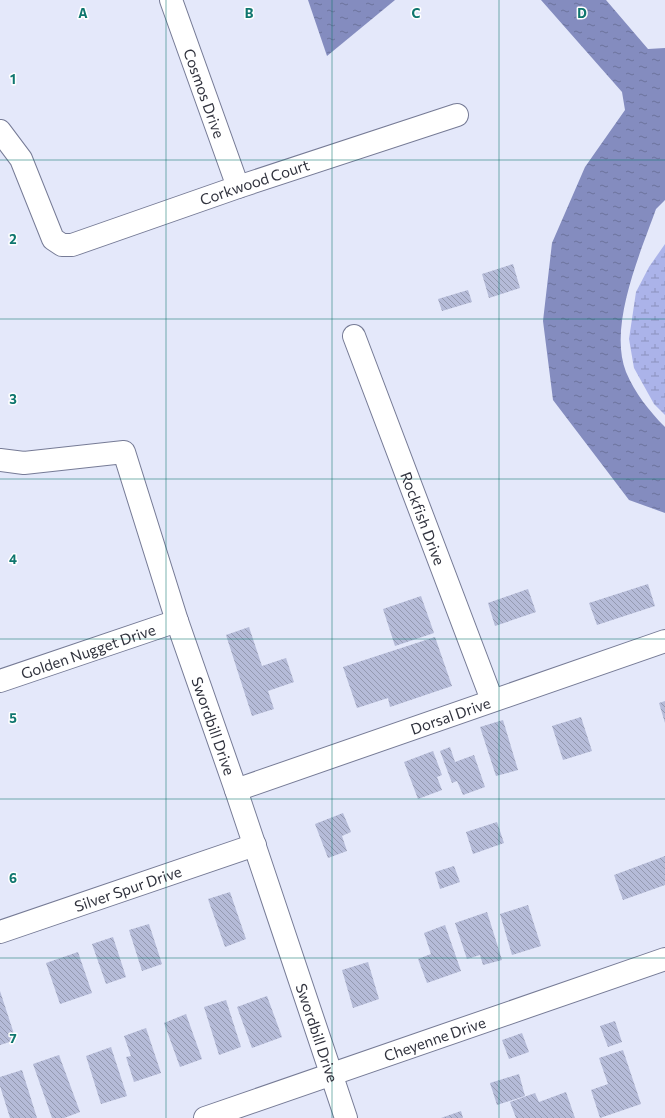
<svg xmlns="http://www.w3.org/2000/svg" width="665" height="1118" viewBox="0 0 665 1118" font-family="Commissioner,sans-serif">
	<defs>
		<pattern id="wetland-marsh" width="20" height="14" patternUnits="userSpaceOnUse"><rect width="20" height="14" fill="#abb3e9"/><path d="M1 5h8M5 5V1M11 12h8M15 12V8" fill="none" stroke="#8c92be"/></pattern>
		<pattern id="water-ripples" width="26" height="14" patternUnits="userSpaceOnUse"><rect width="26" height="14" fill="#848cbf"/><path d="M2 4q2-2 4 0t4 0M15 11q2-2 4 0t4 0" fill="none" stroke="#6c739c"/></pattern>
		<pattern id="building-back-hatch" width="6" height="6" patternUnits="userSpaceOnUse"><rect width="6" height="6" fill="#b5bbd8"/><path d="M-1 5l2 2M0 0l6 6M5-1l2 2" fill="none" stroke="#9499b0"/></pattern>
	</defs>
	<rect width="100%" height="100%" fill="#e4e8fa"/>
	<path fill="url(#wetland-marsh)" d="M665 244V415L654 404 634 368 629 339 636 292 649 267Z"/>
	<g fill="url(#water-ripples)">
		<path d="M308 0H395L327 56Z"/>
		<path d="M541 0H606L648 49 665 48V200L656 209C640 254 608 326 626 372 635 393 649 411 665 427V513L629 500 553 400 543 321 552 243 585 167 625 110 622 92Z"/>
	</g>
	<g fill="url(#building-back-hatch)">
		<path d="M513 264 520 288 489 298 482 274Z"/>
		<path d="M468 290 472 302 442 311 438 299Z"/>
		<path d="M648 584 655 606 597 625 589 603Z"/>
		<path d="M528 589 536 612 495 626 488 603Z"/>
		<path d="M421 596 434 633 395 646 383 609Z"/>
		<path d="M249 627 262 666 286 658 294 682 268 691 274 709 252 716 226 635Z"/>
		<path d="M435 637 452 686 390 707 388 698 357 708 343 667Z"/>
		<path d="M665 701V723L659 703Z"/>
		<path d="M581 717 592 751 563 760 552 726Z"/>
		<path d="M503 720 518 770 496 776 480 727Z"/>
		<path d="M450 747 455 762 474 755 485 787 463 795 457 781 452 783 440 751Z"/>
		<path d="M433 751 442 775 437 777 442 790 418 799 404 762Z"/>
		<path d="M343 813 351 832 342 836 347 851 328 858 315 824Z"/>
		<path d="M497 822 504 843 473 854 466 832Z"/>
		<path d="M665 856V885L623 900 614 875Z"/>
		<path d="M454 866 460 882 440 889 435 872Z"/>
		<path d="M230 892 246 939 225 947 208 899Z"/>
		<path d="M528 905 541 946 512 955 500 914Z"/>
		<path d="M487 912 502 960 483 965 480 955 467 959 455 923Z"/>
		<path d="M149 924 162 964 142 971 129 930Z"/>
		<path d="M445 925 461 971 427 983 418 959 431 954 424 933Z"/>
		<path d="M113 937 126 977 106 984 92 944Z"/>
		<path d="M78 952 92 993 60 1004 46 963Z"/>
		<path d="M368 962 379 999 353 1008 342 970Z"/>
		<path d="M0 991 16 1040 0 1045Z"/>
		<path d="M267 996 282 1037 252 1048 237 1007Z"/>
		<path d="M226 1000 241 1047 219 1055 204 1007Z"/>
		<path d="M186 1014 202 1059 180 1067 164 1023Z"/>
		<path d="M615 1021 622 1042 608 1047 600 1026Z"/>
		<path d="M146 1028 161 1073 134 1082 126 1057 131 1056 124 1036Z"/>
		<path d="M522 1033 529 1052 509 1059 502 1040Z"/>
		<path d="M111 1047 127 1096 101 1104 86 1056Z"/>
		<path d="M623 1050 641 1104 600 1118 591 1090 608 1084 599 1058Z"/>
		<path d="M59 1055 80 1112 64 1118H52L33 1064Z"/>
		<path d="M22 1070 37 1118H10L0 1086V1077Z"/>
		<path d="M519 1074 525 1096 497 1105 490 1083Z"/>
		<path d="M566 1092 575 1118H516L510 1102 535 1093 539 1102Z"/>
		<path d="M461 1111 463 1118H441Z"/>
	</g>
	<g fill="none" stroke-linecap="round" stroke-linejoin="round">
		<defs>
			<g id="minor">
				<path id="s1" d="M171 0 238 187"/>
				<path id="s2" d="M0 131 21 159 53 239 62 245H72L238 187 457 115"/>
				<path id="s3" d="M354 336 492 700"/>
				<path id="s4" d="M0 460 24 463 124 452 177 621 236 790 346 1118"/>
				<path id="s5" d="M0 681 177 621"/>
				<path id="s6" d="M236 790 665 641"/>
				<path id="s7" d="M0 932 255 845"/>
				<path id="s8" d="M205 1118 665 959"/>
			</g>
		</defs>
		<use href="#minor" stroke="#767b96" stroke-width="24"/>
		<use href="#minor" stroke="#fff" stroke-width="22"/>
	</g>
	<path fill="none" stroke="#0f766e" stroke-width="1" stroke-opacity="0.55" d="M166 0V1118M332 0V1118M499 0V1118M0 160H665M0 319H665M0 479H665M0 639H665M0 799H665M0 958H665"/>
	<g text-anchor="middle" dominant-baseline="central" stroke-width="3" stroke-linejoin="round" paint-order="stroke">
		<g font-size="15" fill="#30323d" stroke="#fff">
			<text stroke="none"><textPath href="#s1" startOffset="99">Cosmos Drive</textPath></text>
			<text stroke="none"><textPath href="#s2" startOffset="335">Corkwood Court</textPath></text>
			<text stroke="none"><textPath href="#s3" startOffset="195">Rockfish Drive</textPath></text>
			<text stroke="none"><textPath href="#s5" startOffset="93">Golden Nugget Drive</textPath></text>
			<text stroke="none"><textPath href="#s6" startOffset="227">Dorsal Drive</textPath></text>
			<text stroke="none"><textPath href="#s4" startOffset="413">Swordbill Drive</textPath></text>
			<text stroke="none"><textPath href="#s7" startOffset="135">Silver Spur Drive</textPath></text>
			<text stroke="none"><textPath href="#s4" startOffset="737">Swordbill Drive</textPath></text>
			<text stroke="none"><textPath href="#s8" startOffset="243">Cheyenne Drive</textPath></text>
		</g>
	</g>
	<g font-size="13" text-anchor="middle" font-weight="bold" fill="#0f766e" stroke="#fff" stroke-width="3" stroke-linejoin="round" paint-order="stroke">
		<text x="83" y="18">A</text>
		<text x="249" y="18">B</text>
		<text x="416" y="18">C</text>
		<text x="582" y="18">D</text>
		<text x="13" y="84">1</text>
		<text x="13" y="244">2</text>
		<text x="13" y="404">3</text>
		<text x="13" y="564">4</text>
		<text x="13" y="723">5</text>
		<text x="13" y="883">6</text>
		<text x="13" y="1043">7</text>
	</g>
</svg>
